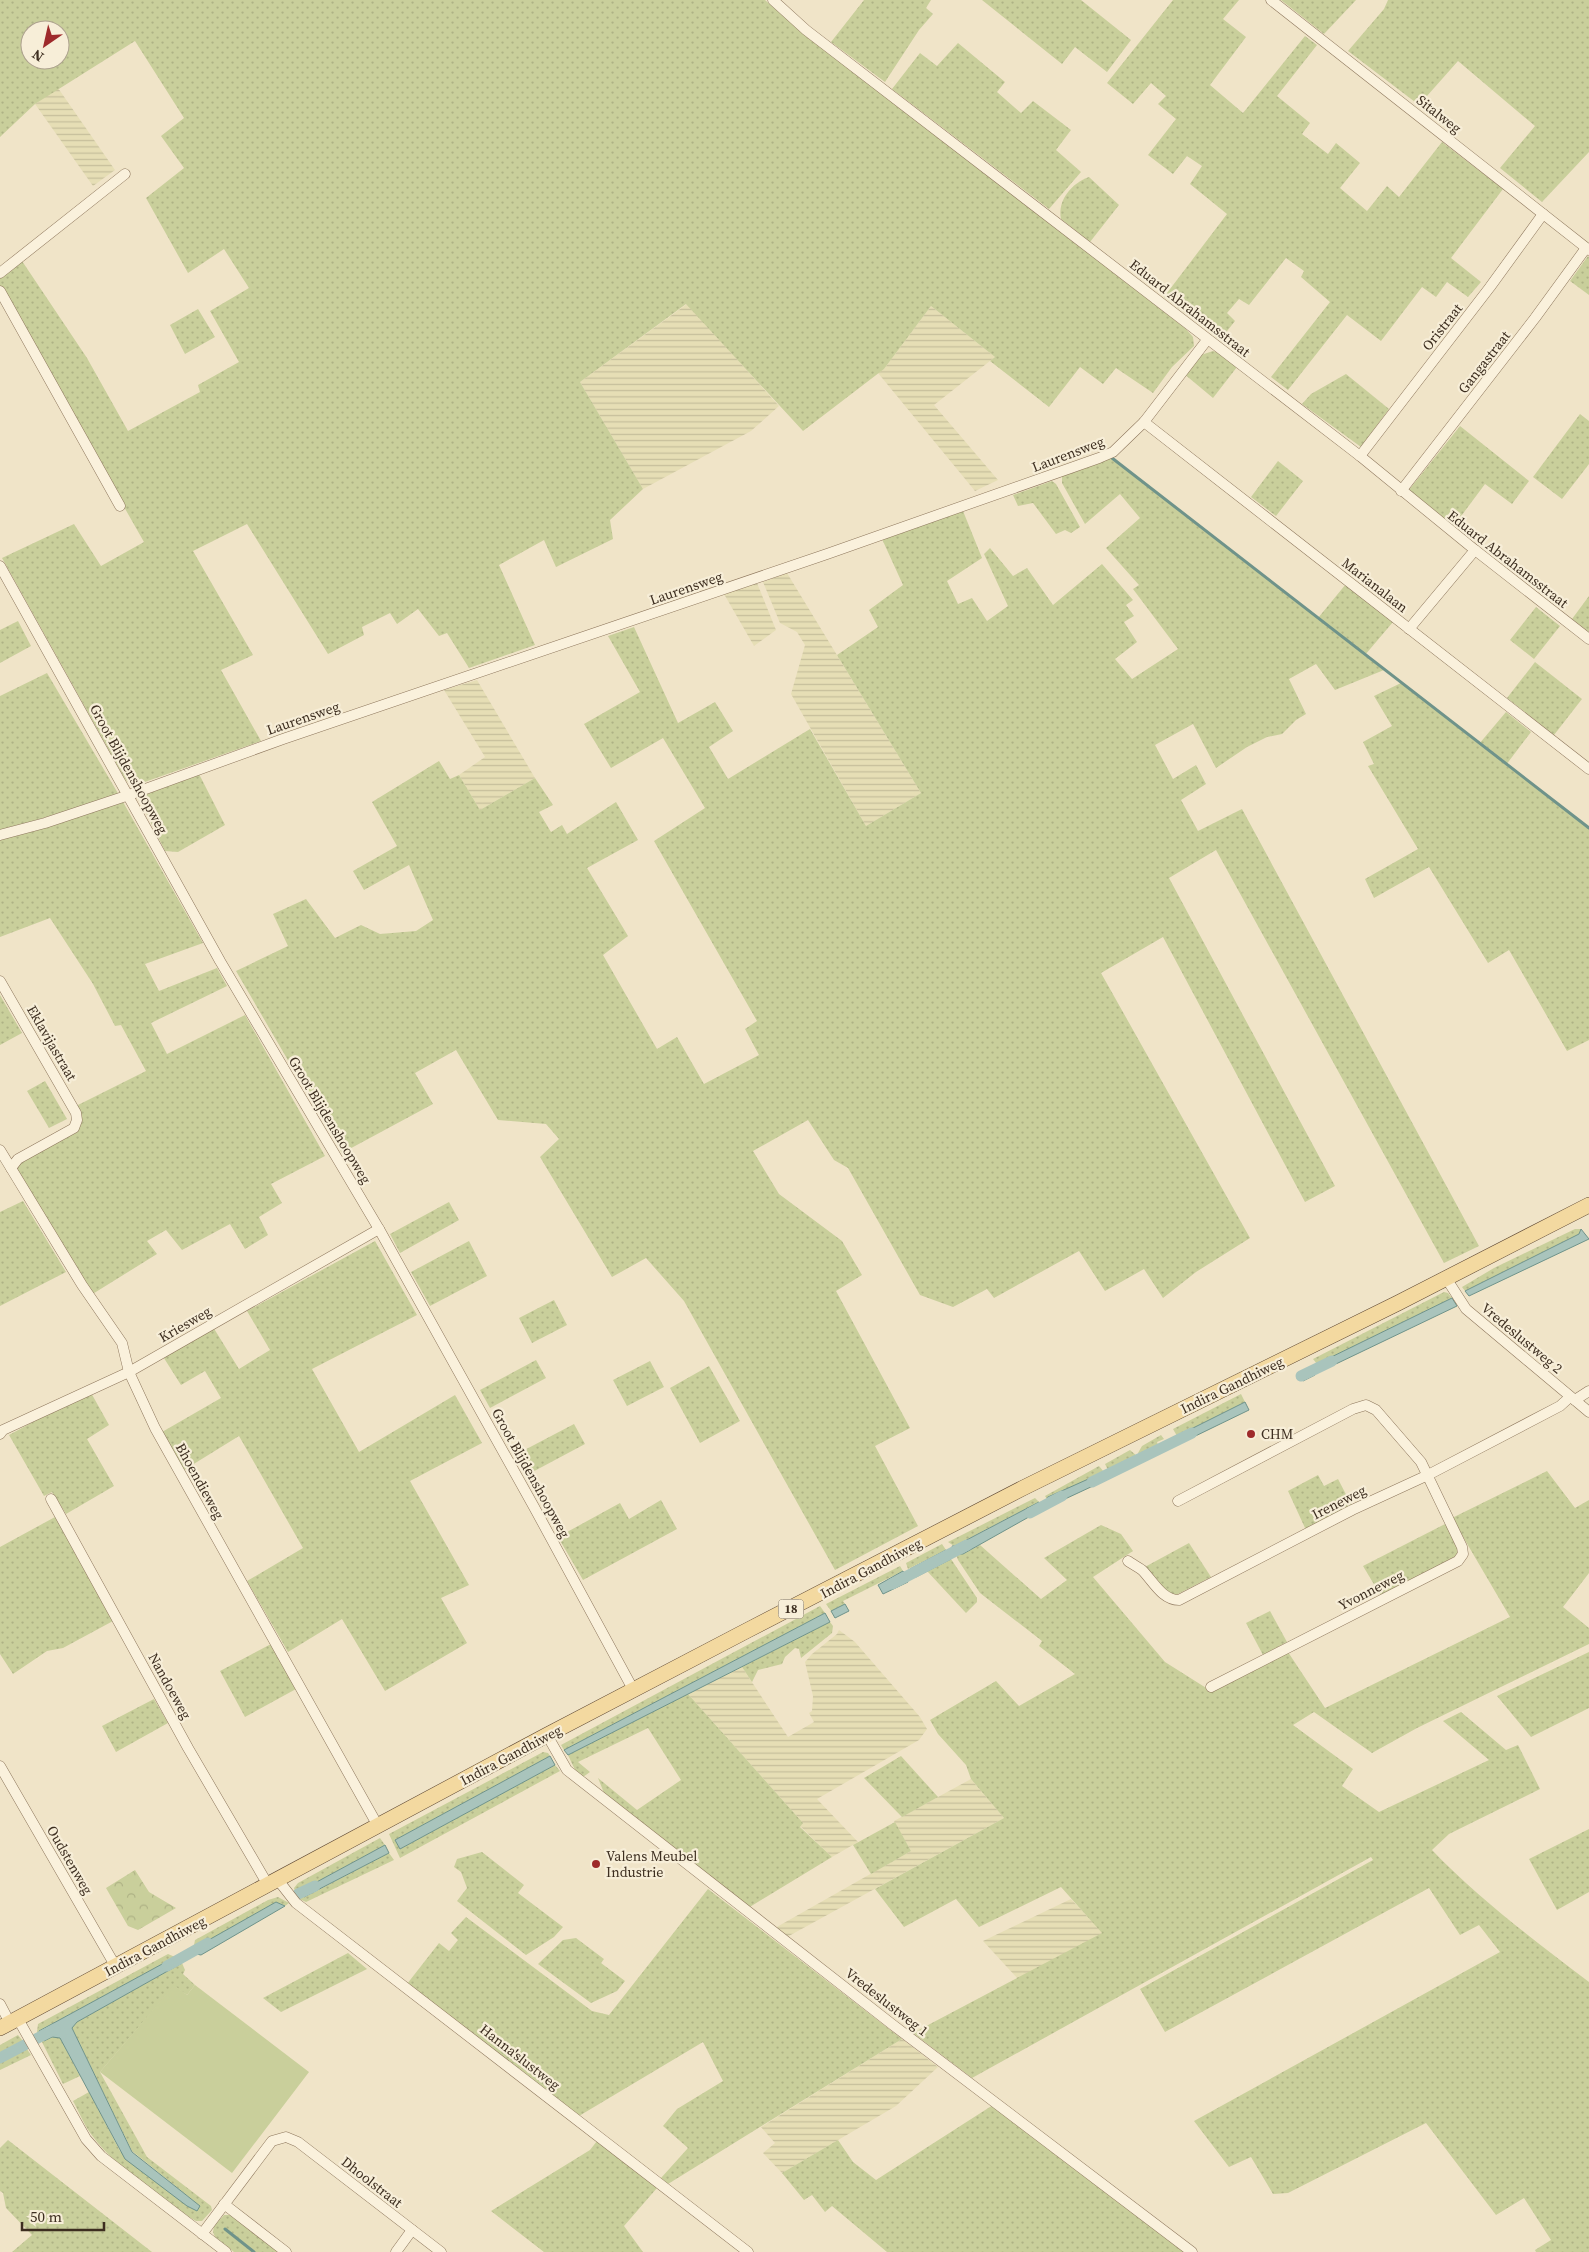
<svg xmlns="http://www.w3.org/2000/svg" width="1589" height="2252" viewBox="0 0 1589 2252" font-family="'Source Serif 4',serif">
	<defs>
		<pattern id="farmland-rules" width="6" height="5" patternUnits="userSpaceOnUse" patternTransform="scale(1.25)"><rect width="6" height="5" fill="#e6deb5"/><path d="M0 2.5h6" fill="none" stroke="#c6bf9b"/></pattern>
		<pattern id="grass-dots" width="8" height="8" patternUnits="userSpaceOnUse" patternTransform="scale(1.25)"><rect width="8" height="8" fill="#c9cf9b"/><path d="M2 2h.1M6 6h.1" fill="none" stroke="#aeb285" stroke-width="1.8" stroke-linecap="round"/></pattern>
		<pattern id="forest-crowns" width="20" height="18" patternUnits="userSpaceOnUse" patternTransform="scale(1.25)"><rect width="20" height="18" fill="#c9cf9b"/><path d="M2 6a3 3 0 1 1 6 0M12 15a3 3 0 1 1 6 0" fill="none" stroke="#aeb285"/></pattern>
	</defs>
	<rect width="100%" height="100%" fill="#f0e4c8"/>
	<g fill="url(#farmland-rules)">
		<path d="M58 88 115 170 93 186 35 104Z"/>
		<path d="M687 304 779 406 751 431 643 489 580 382Z"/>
		<path d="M931 306 995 357 934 405 998 480 975 491 878 373 884 369Z"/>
		<path d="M787 573 921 793 866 826 791 694 805 645 797 632 780 623 763 582Z"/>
		<path d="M757 583 776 630 754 646 724 594Z"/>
		<path d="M477 680 535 778 480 810 459 775 485 757 444 690Z"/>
		<path d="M839 1630 855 1642 920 1717 927 1729 919 1740 817 1799 858 1842 832 1857 800 1826 803 1823 688 1694 742 1667 788 1737 814 1722 809 1713 812 1711 813 1696 805 1662 812 1654 837 1634Z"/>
		<path d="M971 1779 1004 1818 787 1937 775 1928 911 1851 894 1821Z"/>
		<path d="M1071 1899 1103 1933 1018 1979 983 1941Z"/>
		<path d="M902 2039 938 2067 896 2106 782 2173 763 2153 775 2143 761 2127Z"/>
	</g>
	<g fill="url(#grass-dots)" fill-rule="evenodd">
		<path d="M0 0H765L806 35 1185 328 1193 337 1194 346 1172 367 1153 393 1116 368 1103 384 1080 367 1049 407 990 361 995 357 931 306 884 369 803 431 686 304 580 382 643 489 610 520 613 539 556 567 544 540 499 565 535 645 469 668 447 633 439 636 418 609 397 624 390 613 362 627 364 635 328 654 247 524 193 551 253 655 221 670 261 741 139 784 131 785 125 779 2 558 74 524 101 566 144 542 0 289V276L22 261 87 358 128 431 200 392 198 385 239 362 210 311 249 288 224 249 188 273 146 198 184 168 161 136 184 118 135 41 35 104 0 137ZM30 30H60V60H30Z"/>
		<path d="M864 0H931L926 8 933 14 919 30 885 82 831 42Z"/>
		<path d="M982 0H1081L1131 40 1107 72 1075 47 1062 64Z"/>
		<path d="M1173 0H1239L1223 19 1246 37 1210 85 1243 113 1305 36 1317 45 1277 96 1310 123 1302 134 1328 154 1336 143 1360 163 1340 188 1367 211 1387 186 1399 197 1442 142 1503 189 1451 258 1481 282 1468 297 1447 282 1436 297 1422 287 1381 341 1347 315 1288 390 1271 377 1330 302 1301 277 1304 271 1286 258 1249 305 1239 299 1227 313 1235 321 1220 340 1164 297 1227 214 1190 184 1202 166 1187 156 1173 174 1148 155 1176 119 1158 104 1166 96 1151 83 1133 104 1107 83Z"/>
		<path d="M1281 0H1356L1324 34Z"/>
		<path d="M1388 0H1589V152L1542 202 1500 168 1535 126 1458 61 1419 105 1348 51 1384 9Z"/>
		<path d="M958 43 1005 82 997 92 1021 113 1033 101 1071 130 1056 150 1081 172 1049 209 892 89 920 53 937 66Z"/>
		<path d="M1089 177 1119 205 1090 242 1061 219C1057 200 1072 183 1089 177Z"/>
		<path d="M1588 256 1589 257V295L1570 281Z"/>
		<path d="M198 309 215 337 185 354 170 325Z"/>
		<path d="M1213 351 1220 353 1237 367 1213 398 1183 373 1198 356Z"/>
		<path d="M1346 374 1389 409 1361 447 1302 404 1311 394Z"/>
		<path d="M1580 414 1589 421V464L1562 499 1533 477Z"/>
		<path d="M1460 426 1529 481 1512 504 1485 484 1453 527 1408 491Z"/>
		<path d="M1112 458 1318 618 1346 584 1393 622 1365 655 1384 670 1335 690 1316 664 1289 679 1306 714 1296 720 1282 734 1267 737 1247 747 1216 768 1193 724 1155 745 1173 779 1196 765 1206 784 1181 800 1198 831 1242 809 1479 1246 1444 1263 1216 850 1169 878 1335 1186 1305 1202 1163 937 1101 973 1250 1238 1196 1272 1163 1298 1144 1269 1105 1291 1079 1251 994 1298 987 1289 953 1307 920 1295 848 1168 834 1160 808 1120 753 1151 779 1194 842 1241 862 1275 836 1291 910 1428 875 1446 918 1526 835 1570 684 1301 646 1258 612 1277 540 1157 559 1139 546 1124 498 1120 456 1050 415 1073 433 1104 342 1153 236 971 288 946 273 914 306 899 335 938 361 925 380 934 416 931 433 920 409 865 364 890 353 871 397 846 372 802 439 761 450 779 459 775 480 810 535 778 553 805 539 812 551 832 562 825 567 834 616 802 638 840 587 868 628 936 603 955 657 1049 677 1037 704 1084 759 1055 745 1029 757 1021 654 841 705 808 663 738 611 768 584 724 640 692 608 636 634 627 678 723 715 702 733 731 709 747 728 779 810 729 866 826 921 793 837 655 878 627 869 610 903 585 882 539 963 511 982 558 947 581 958 604 972 598 987 621 1008 606 984 554 990 548 1013 576 1027 568 1053 605 1102 564 1133 600 1126 605 1134 616 1124 622 1137 642 1115 659 1132 679 1178 649 1133 589 1139 585 1106 548 1140 518 1120 494 1085 524 1062 483V475Z"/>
		<path d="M1278 461 1303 481 1276 516 1251 497Z"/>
		<path d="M1052 481 1056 484 1080 527 1071 533 1065 530 1056 534 1033 503 1018 506 1013 495Z"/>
		<path d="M1589 596V632L1572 619Z"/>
		<path d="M1536 607 1560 626 1534 659 1510 640Z"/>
		<path d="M18 621 31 646 0 663V630Z"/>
		<path d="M1535 662 1582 699 1554 735 1507 698Z"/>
		<path d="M47 673 119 795 0 831V696Z"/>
		<path d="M1401 683 1479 744 1506 712 1531 732 1506 765 1589 828V1040L1567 1051 1509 950 1488 963 1429 867 1374 898 1365 879 1418 849 1368 766 1374 764 1363 742 1392 726 1374 696Z"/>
		<path d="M199 774 225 825 178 852 165 851 137 795Z"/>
		<path d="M123 802 203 943 145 964 159 991 217 968 227 986 151 1023 167 1054 245 1015 325 1156 271 1184 282 1203 259 1217 268 1235 245 1249 230 1224 182 1250 166 1230 147 1241 157 1254 91 1295 12 1168 78 1128 76 1106 146 1071 121 1025 115 1026 93 984 50 918 0 937V840Z"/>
		<path d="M0 995 22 1033 0 1045Z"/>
		<path d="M45 1081 67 1119 49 1128 27 1091Z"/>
		<path d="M23 1201 66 1272 0 1306V1212Z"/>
		<path d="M449 1202 459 1220 400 1253 390 1234Z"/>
		<path d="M1575 1229H1581L1579 1234 1465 1291 1462 1287 1494 1268Z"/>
		<path d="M375 1241 417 1315 312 1369 359 1452 455 1395 482 1443 410 1481 469 1585 441 1598 467 1643 385 1691 342 1619 288 1652 247 1581 303 1548 239 1436 184 1470 162 1432 221 1398 205 1371 181 1385 162 1355 213 1327 239 1369 270 1350 247 1311Z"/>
		<path d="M469 1241 487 1276 430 1306 411 1272Z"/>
		<path d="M1444 1292 1448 1293 1452 1298 1317 1364 1313 1359Z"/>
		<path d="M554 1300 567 1325 532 1343 519 1318Z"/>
		<path d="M536 1360 546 1378 490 1408 480 1390Z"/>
		<path d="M650 1361 664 1387 627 1406 613 1380Z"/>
		<path d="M709 1366 740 1421 700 1443 670 1388Z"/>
		<path d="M90 1391 109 1425 87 1439 114 1486 66 1514 52 1492 44 1496 9 1435Z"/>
		<path d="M1241 1394 1245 1402 1177 1436 1173 1429Z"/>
		<path d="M574 1424 585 1444 525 1476 515 1455Z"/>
		<path d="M1161 1435 1164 1439 1157 1442 1158 1445 1140 1455 1138 1453 1142 1446Z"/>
		<path d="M1130 1450 1137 1456 1108 1470 1105 1464Z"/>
		<path d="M1099 1466 1104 1472 1047 1499 1045 1496Z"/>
		<path d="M1547 1471 1575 1508 1589 1500V1573L1563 1607 1589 1628V1644L1417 1728 1372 1753 1314 1712 1293 1725 1353 1769 1342 1786 1379 1812 1489 1760 1443 1721 1461 1712 1506 1750 1518 1745 1540 1789 1449 1834 1432 1850C1479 1899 1535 1941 1589 1982V2252H1536L1535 2250 1551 2240 1524 2198 1496 2215 1426 2123 1288 2193 1273 2194 1251 2157 1229 2167 1194 2121 1500 1952 1479 1925 1460 1935 1429 1888 1165 2032 1140 1989 1373 1860 1371 1857 972 2078 913 2033 1102 1933 1061 1887 979 1927 956 1899 904 1927 875 1889 1004 1818 971 1779 966 1765 938 1734 930 1720 996 1681 1019 1706 1075 1674 1039 1646 1042 1641 980 1593 958 1560 956 1554H963L980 1545 1041 1599 1067 1580 1044 1558 1101 1525 1121 1534 1133 1551 1093 1577 1165 1662 1211 1691 1288 1652 1325 1708 1510 1617 1452 1518Z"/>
		<path d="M1318 1475 1324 1486 1338 1479 1352 1506 1306 1530 1288 1491Z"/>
		<path d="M1035 1498 1039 1502 954 1546 948 1542Z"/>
		<path d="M661 1500 677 1529 583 1580 558 1537 620 1503 629 1519Z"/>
		<path d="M55 1517 113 1621 63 1648 47 1651 13 1674 0 1654V1547Z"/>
		<path d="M1447 1523 1459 1548V1556L1381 1596 1363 1566Z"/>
		<path d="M1189 1543 1211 1577 1172 1597 1143 1568Z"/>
		<path d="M942 1544 946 1550 908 1569 906 1563Z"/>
		<path d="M951 1559 977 1598V1602L966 1613 927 1571Z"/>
		<path d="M900 1566 903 1571 843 1601 845 1604 831 1611 826 1604Z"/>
		<path d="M820 1606 825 1613 564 1750 561 1745Z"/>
		<path d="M1270 1611 1287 1642 1263 1655 1246 1623Z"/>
		<path d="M830 1622 833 1626 832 1633 801 1658 799 1649 795 1648 785 1657 782 1664 758 1670 752 1682 742 1667Z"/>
		<path d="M271 1644 296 1689 245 1717 220 1671Z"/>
		<path d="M1589 1652V1708L1531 1737 1497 1696Z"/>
		<path d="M688 1694 803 1823 800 1827 832 1857 748 1908 604 1793 598 1778 637 1810 681 1780 648 1728 578 1762 590 1772 583 1777 575 1770 568 1755Z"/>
		<path d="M154 1699 168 1723 116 1752 102 1726Z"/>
		<path d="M543 1752 548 1753 550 1756 395 1840 400 1849 555 1765 560 1771 400 1858 389 1834Z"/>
		<path d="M901 1756 938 1797 902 1817 864 1778Z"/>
		<path d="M895 1822 911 1851 871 1874 853 1845Z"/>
		<path d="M1589 1829V1892L1557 1910 1529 1859Z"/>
		<path d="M380 1838 385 1845 300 1891 305 1897 389 1853 394 1860 306 1902 297 1898 294 1888 298 1883Z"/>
		<path d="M482 1852 524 1885 518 1893 563 1927 554 1937 526 1955 457 1901 467 1888 461 1872 454 1867 457 1859Z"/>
		<path d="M708 1889 902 2039 668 2184 661 2178 688 2148 663 2126 677 2109 723 2081 703 2042 579 2116 407 1984 439 1943 449 1951 458 1940 451 1933 466 1917 592 2011 609 2015Z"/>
		<path d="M278 1897 289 1903 285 1906 276 1902 193 1950 195 1940 268 1900Z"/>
		<path d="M576 1938 604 1959 601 1963 625 1981 617 1991 591 2003 538 1964 563 1940Z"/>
		<path d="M348 1953 367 1969 281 2012 263 1998Z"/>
		<path d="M168 1954 175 1957 39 2031 60 2038 80 2076 63 2084 37 2032 38 2024Z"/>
		<path d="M182 1963 185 1970 183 1974 195 1985 187 1995 174 1986 100 2072 147 2157 211 2206 212 2210 202 2221H196L189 2217C159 2194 117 2169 94 2138 85 2127 80 2114 73 2101L89 2092 120 2151 200 2206 132 2151 72 2028 77 2022Z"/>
		<path d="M18 2035 23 2041 0 2054V2045Z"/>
		<path d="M27 2049 31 2055 0 2070V2062Z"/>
		<path d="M993 2105 1185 2252H887L832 2206 825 2212 812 2195 804 2200 782 2173 838 2140 853 2162 876 2180Z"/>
		<path d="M8 2140 152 2252H12L32 2235 6 2208 3 2193 0 2191V2148Z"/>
		<path d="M597 2141 657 2188 624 2226 643 2252H544L491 2211 590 2150Z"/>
		<path d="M224 2215H231L281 2252H234L215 2237 213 2232 214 2226Z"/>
	</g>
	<path fill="url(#forest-crowns)" d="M135 1870 149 1892 176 1908 138 1930 128 1926 106 1888Z"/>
	<path fill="#c9cf9b" d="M174 1985 187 1995 195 1985 309 2072 232 2173 100 2072Z"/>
	<g fill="#a9c4bc" stroke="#6f938a">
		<path d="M1581 1229 1589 1239 1469 1296 1465 1291 1579 1234Z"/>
		<path d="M1452 1298 1457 1306 1338 1363 1321 1370 1317 1364Z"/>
		<path d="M1310 1367 1315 1375 1303 1381 1298 1374Z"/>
		<path d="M1245 1402 1249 1410 1181 1443 1177 1436Z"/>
		<path d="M1158 1445 1163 1451 1144 1461 1140 1455Z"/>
		<path d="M1137 1456 1141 1462 1112 1477 1108 1470Z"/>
		<path d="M1104 1472 1108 1479 1050 1506 1047 1499 1048 1497Z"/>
		<path d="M1039 1502 1043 1509 963 1554H956L952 1546H955Z"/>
		<path d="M946 1550 951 1559 916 1577 910 1569Z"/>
		<path d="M903 1571 908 1582 883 1594 878 1585Z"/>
		<path d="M845 1604 849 1611 835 1618 831 1611Z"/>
		<path d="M825 1613 830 1622 568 1755 564 1750Z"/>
		<path d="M550 1756 555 1765 400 1849 395 1840Z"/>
		<path d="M385 1845 389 1853 304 1897 300 1891Z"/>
		<path d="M276 1902 285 1906 201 1955 196 1954 193 1950 198 1946Z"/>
		<path d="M175 1957H179L182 1963 77 2022 72 2028 132 2152 200 2206 197 2211 187 2206 125 2159 60 2038 52 2037 44 2041 39 2031Z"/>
		<path d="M23 2041 27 2049 0 2062V2054Z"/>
	</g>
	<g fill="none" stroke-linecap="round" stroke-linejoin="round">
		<g stroke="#6f938a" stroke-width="3">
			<path d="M1112 458 1589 828"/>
			<path d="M225 2229 254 2252"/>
		</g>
		<g stroke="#a9c4bc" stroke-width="11">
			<path d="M1301 1376 1332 1361"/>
			<path d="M1092 1482 1192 1433"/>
			<path d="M1030 1513 1062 1496"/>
			<path d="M892 1584 967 1545"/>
			<path d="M298 1894 315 1886"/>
			<path d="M167 1966 208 1943"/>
			<path d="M0 2058 55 2029"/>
		</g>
		<defs>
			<g id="minor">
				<path d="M773 0 806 30 1360 456 1475 550 1589 639"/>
				<path d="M1271 0 1589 250"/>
				<path d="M0 273 125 174"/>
				<path d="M0 291 120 506"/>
				<path d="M1144 422 1589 769"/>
				<path d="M1360 456 1490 287 1543 214"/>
				<path d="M1401 491 1535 318 1586 248"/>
				<path d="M0 566 220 961 379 1229 534 1507 634 1691"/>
				<path d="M1409 629 1475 550"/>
				<path d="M0 835 45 823 129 795 283 739 827 554 1099 458 1113 452 1144 422 1207 340"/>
				<path d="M0 981 76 1113 77 1120 74 1128 18 1159 11 1168"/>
				<path d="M0 1150 82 1285 122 1343 129 1372 155 1428 378 1826"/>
				<path d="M1446 1278 1466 1309 1589 1412"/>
				<path d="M1575 1400 1589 1391"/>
				<path d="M0 1434 3 1430 129 1372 379 1229"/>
				<path d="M51 1499 188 1748 268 1885"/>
				<path d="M1178 1501 1353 1409 1366 1405 1376 1410 1421 1462 1462 1547 1463 1554 1458 1561 1211 1687"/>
				<path d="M1128 1561C1132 1564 1138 1567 1142 1570 1153 1581 1162 1600 1179 1600L1352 1510 1428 1475 1560 1406 1570 1397"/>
				<path d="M547 1735 567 1770 893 2025 1192 2252"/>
				<path d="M0 1766 116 1967"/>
				<path d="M278 1880 296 1903 748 2252"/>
				<path d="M0 2004 10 2023"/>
				<path d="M18 2019 86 2139 101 2156 226 2252"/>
				<path d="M224 2204 286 2252"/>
				<path d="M202 2234 272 2141 286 2137 298 2142 441 2252"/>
				<path d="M396 2252 412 2230"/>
			</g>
			<path id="primary" d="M0 2028 547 1735 748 1630 1023 1488 1398 1303 1589 1205"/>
		</defs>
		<use href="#minor" stroke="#8d765c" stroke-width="11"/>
		<use href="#primary" stroke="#5b4430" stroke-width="16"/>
		<use href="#minor" stroke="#faf1dc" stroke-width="10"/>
		<use href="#primary" stroke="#f3d9a0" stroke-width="15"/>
	</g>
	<g fill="#9e2a2b" stroke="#f7eed8" stroke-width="2">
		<circle cx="1251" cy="1434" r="5"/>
		<circle cx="596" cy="1864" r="5"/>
	</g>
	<g text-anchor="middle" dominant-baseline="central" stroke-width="4.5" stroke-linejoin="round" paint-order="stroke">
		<rect fill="#f7eed8" stroke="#756857" stroke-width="1" x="778.5" y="1599.5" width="25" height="19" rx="4"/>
		<g font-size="12" font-weight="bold" fill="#3d2e20">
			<text x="791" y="1609">18</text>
		</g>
		<g font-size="14" fill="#3d2e20" stroke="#f7eed8">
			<text transform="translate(1439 114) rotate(38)">Sitalweg</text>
			<text transform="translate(1190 308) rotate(38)">Eduard Abrahamsstraat</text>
			<text transform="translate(1442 327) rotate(-52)">Oristraat</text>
			<text transform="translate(1484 362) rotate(-52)">Gangastraat</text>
			<text transform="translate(1068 454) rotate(-21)">Laurensweg</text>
			<text transform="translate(1508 559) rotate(38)">Eduard Abrahamsstraat</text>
			<text transform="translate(1375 585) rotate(38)">Marianalaan</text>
			<text transform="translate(686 588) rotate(-19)">Laurensweg</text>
			<text transform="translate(303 718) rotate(-19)">Laurensweg</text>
			<text transform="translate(129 769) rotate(61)">Groot Blijdenshoopweg</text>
			<text transform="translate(52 1043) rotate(60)">Eklavijastraat</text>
			<text transform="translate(330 1120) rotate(59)">Groot Blijdenshoopweg</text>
			<text transform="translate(185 1324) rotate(-30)">Kriesweg</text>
			<text transform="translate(1522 1338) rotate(40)">Vredeslustweg 2</text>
			<text transform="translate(1232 1385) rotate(-26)">Indira Gandhiweg</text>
			<text transform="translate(531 1473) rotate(61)">Groot Blijdenshoopweg</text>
			<text transform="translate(200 1481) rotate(61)">Bhoendieweg</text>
			<text transform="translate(1339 1502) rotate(-27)">Ireneweg</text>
			<text transform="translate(871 1568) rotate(-28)">Indira Gandhiweg</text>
			<text transform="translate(1371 1590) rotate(-27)">Yvonneweg</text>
			<text transform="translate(170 1686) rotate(61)">Nandoeweg</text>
			<text transform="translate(511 1755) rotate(-28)">Indira Gandhiweg</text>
			<text transform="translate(70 1860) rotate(60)">Oudstenweg</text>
			<text transform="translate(155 1946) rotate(-28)">Indira Gandhiweg</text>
			<text transform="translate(887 2002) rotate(38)">Vredeslustweg 1</text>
			<text transform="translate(520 2057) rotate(38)">Hanna'slustweg</text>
			<text transform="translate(372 2182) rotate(38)">Dhoolstraat</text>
		</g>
		<g font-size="14" fill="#3d2e20" stroke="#f7eed8" text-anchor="start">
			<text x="1261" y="1434">CHM</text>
			<text x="606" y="1856">Valens Meubel<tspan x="606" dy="16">Industrie</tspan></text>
		</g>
	</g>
	<g transform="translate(45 45) rotate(214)"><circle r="24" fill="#f7eed8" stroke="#ada18e"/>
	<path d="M0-4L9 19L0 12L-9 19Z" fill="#9e2a2b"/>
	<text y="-8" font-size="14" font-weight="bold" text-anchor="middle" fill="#3d2e20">N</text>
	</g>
	<path d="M22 2222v8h82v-8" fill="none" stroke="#3d2e20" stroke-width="2.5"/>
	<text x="30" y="2222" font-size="15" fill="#3d2e20" stroke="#f7eed8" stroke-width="4" paint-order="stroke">50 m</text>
</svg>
